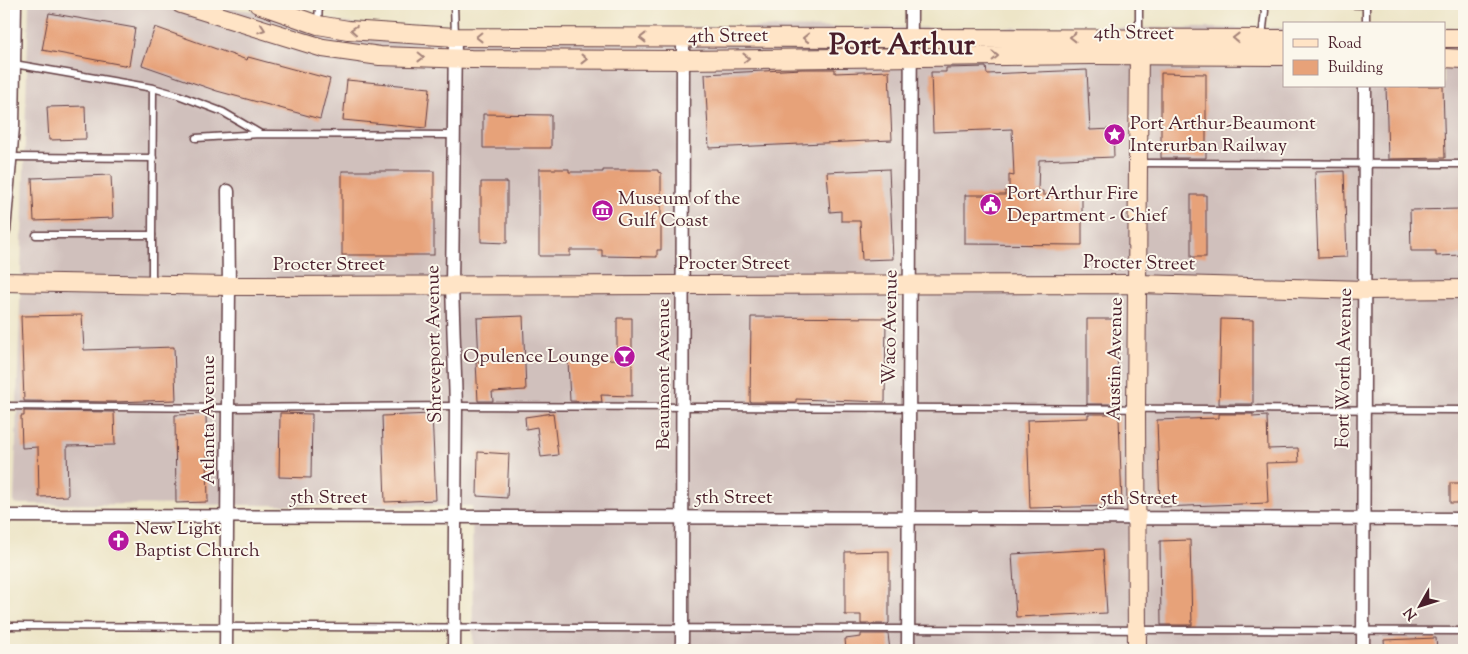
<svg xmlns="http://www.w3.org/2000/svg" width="1468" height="654" viewBox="0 0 1468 654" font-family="'Sorts Mill Goudy',serif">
	<rect width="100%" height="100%" fill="#fbf7ec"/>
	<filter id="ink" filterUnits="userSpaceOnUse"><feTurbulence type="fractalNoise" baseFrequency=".02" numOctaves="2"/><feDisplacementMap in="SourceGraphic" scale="10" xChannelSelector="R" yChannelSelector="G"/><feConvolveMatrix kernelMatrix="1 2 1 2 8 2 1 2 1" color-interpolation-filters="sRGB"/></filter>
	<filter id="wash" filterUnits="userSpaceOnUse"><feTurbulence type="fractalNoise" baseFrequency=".0096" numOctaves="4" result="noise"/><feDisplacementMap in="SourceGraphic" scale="20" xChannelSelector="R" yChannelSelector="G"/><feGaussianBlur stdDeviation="1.12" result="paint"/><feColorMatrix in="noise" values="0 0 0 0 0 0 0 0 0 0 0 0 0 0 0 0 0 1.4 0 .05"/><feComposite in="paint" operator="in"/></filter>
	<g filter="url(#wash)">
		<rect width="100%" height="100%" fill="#ede5c7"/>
		<path fill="#d0c0bc" d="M29 4H195L380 27 1284 28V86H1444V28H1464V650H473L472 506 14 504Z"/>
		<g id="blocks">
			<g fill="#e7a279">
				<path d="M49 13 135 28 129 66 42 50Z"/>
				<path d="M155 27 247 60 248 57 330 79 320 119 217 91 142 65Z"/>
				<path d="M986 67 987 74 1087 70 1090 130 1113 129 1114 157 1039 160 1038 191H1043V195H1082V245L965 244V195H1005V191H1009V175L1014 176 1012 129 933 132 931 72H946V68Z"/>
				<path d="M802 69H835V73L889 71 892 140 709 148 705 74Z"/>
				<path d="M1161 73 1206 74V158H1161Z"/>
				<path d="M347 80 430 88 426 128 343 120Z"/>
				<path d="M1386 86H1443L1445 158 1388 159Z"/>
				<path d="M85 106 86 139 49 140 47 107Z"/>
				<path d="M483 114 551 115V148H483Z"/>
				<path d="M539 169H569V172H603V170H658V172L661 173V250H657V257L602 256V250H570V256H539Z"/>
				<path d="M889 169 893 259 862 260 860 221H841V211L830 212 827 172Z"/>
				<rect x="342" y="171" width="92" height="84"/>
				<path d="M1344 171 1347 257 1318 258 1315 172Z"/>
				<path d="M111 175 113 218 34 221 32 178Z"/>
				<path d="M481 182H507V243L481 242Z"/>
				<rect x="1191" y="195" width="15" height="62"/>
				<path d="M1461 209 1462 229H1464V255L1436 256V251H1411L1410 210Z"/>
				<path d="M82 315 84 350 174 347 176 400 114 402 24 401 21 316Z"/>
				<path d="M523 316 526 390 492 392 493 401H478L476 362H479L477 318Z"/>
				<path d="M751 317 886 318 885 402 796 399V402H750Z"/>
				<path d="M617 318H632V396L601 395 602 402 570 401 568 361 617 359Z"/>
				<path d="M1087 319H1117L1118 404H1087Z"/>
				<path d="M1221 319 1253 320V404H1219Z"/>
				<path d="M24 411 114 412 115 445 67 446 68 496 39 497 38 447 22 448 21 416H24Z"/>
				<path d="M280 413 312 414 311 478 279 477Z"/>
				<path d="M553 413 558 455 541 457 537 427 526 429 525 417Z"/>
				<path d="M206 414 208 502 176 503 175 415Z"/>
				<path d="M432 414 436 500 385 502 382 416Z"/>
				<path d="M1088 414H1118V417H1119L1122 506 1030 508 1027 420 1088 418Z"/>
				<path d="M1219 414H1253V417L1267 416 1268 449 1298 448 1299 462 1266 463 1268 503 1160 507 1157 420 1219 418Z"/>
				<path d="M478 452 509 454 507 498 477 496Z"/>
				<rect x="1450" y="483" width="12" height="20"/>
				<path d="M1190 540 1192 625H1161L1160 541Z"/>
				<path d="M1103 549 1107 613 1016 617 1012 554Z"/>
				<path d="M889 551V623L888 624H861V615H845V552Z"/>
				<path d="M861 634H888L890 650H846L845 639 861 637Z"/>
				<path d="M1436 638 1437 650H1385L1384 640Z"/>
			</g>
		</g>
	</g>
	<g filter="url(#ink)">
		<use href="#blocks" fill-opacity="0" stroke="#623d42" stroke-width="1"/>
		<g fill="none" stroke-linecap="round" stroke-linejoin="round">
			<defs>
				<g id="lane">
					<path d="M454 4 455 36"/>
					<path d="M1262 4 1265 11 1262 37"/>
					<path d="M1333 4 1366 5V24"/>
					<path d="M318 22 319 4"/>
					<path d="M1139 36V7L1140 4"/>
					<path d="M14 64 153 88 152 235"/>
					<path d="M153 88 178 95 223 112 259 133"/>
					<path d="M196 138 260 134 454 135"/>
					<path d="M11 157 153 158"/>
					<path d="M1141 163 1464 164"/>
					<path d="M36 235H152V283"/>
					<path d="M4 406 227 408 456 406 1464 410"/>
					<path d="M4 626 1464 631"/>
				</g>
				<g id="street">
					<path d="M4 231 13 127 15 4"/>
					<path d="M4 516 1464 519"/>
					<path d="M226 650 229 286 228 191"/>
					<path d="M454 650 456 406 452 286 455 37"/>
					<path d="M682 650 683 38"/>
					<path d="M908 650 911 4"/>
					<path d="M1363 650 1365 86"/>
				</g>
				<g id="secondary">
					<path d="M181 4 323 48 380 56 471 59 683 60 1091 55 1284 56"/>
					<path d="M258 4 318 25 348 30 455 37 1284 39"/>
					<path d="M1444 38H1464"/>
					<path d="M1444 58 1464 59"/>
					<path d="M4 282 229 286 1138 284 1365 290 1464 289"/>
					<path d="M1137 650 1136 409 1139 46"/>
				</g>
			</defs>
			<use href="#lane" stroke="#623d42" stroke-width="9"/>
			<use href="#street" stroke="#623d42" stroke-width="15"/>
			<use href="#secondary" stroke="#623d42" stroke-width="20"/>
			<use href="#lane" stroke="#fff" stroke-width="6"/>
			<use href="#street" stroke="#fff" stroke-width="12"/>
			<use href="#secondary" stroke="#ffe4c6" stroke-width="18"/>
		</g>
		<defs><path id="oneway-chevron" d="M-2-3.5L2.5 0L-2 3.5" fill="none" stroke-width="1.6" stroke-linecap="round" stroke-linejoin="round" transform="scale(1.25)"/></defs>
		<g stroke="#a48278">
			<use href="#oneway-chevron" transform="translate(262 29) rotate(18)"/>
			<use href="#oneway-chevron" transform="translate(354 30) rotate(-175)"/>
			<use href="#oneway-chevron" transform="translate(479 37) rotate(179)"/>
			<use href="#oneway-chevron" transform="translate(1073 37) rotate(-180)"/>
			<use href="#oneway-chevron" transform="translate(643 38) rotate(-180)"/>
			<use href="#oneway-chevron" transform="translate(806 38) rotate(180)"/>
			<use href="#oneway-chevron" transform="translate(1236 38) rotate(-179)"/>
			<use href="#oneway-chevron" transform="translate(995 56) rotate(-1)"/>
			<use href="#oneway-chevron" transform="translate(421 57) rotate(1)"/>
			<use href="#oneway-chevron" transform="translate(746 58) rotate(-1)"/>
			<use href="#oneway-chevron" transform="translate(584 59)"/>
		</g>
	</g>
	<defs>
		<symbol id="sight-disc" viewBox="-11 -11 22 22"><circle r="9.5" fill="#b5179e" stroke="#fbf7ec"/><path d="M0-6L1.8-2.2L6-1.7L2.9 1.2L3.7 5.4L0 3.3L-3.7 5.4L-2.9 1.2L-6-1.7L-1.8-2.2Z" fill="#fff"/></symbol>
		<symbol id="civic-disc" viewBox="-11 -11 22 22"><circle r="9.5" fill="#b5179e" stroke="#fbf7ec"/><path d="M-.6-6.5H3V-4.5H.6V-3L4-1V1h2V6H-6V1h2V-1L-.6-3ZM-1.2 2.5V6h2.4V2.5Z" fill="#fff"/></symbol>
		<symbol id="museum-disc" viewBox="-11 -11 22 22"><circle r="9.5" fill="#b5179e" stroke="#fbf7ec"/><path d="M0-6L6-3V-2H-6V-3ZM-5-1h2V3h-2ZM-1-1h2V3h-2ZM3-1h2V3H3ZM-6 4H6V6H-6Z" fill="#fff"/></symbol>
		<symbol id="bar-disc" viewBox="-11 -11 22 22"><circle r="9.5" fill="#b5179e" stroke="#fbf7ec"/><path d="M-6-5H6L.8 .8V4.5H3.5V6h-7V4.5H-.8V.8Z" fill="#fff"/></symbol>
		<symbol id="church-disc" viewBox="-11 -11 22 22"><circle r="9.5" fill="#b5179e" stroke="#fbf7ec"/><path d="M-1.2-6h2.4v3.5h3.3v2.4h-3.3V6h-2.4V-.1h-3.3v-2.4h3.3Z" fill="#fff"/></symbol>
	</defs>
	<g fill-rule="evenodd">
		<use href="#sight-disc" x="1102" y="122" width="25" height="25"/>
		<use href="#civic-disc" x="978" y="192" width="25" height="25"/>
		<use href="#museum-disc" x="590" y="198" width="25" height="25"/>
		<use href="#bar-disc" x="612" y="344" width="25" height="25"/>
		<use href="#church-disc" x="106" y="528" width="25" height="25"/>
	</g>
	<g text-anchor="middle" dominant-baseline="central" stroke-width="4" stroke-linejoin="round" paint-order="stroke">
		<g font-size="19" fill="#4a1f2b" stroke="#fbf7ec">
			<text transform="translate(1134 34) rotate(1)">4th Street</text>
			<text transform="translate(728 37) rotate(-1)">4th Street</text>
			<text x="734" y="264">Procter Street</text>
			<text transform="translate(1139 264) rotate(1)">Procter Street</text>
			<text x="329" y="265">Procter Street</text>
			<text transform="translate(891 327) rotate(-89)">Waco Avenue</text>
			<text transform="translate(435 344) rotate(-91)">Shreveport Avenue</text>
			<text transform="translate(1116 359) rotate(-89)">Austin Avenue</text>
			<text transform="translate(1345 368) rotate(-89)">Fort Worth Avenue</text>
			<text transform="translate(664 374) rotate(-90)">Beaumont Avenue</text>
			<text transform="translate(209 420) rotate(-90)">Atlanta Avenue</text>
			<text x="329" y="498">5th Street</text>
			<text x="734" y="498">5th Street</text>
			<text x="1139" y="499">5th Street</text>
		</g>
		<g font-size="19" fill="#4a1f2b" stroke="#fbf7ec" text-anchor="start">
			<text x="1130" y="124">Port Arthur-Beaumont<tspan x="1130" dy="22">Interurban Railway</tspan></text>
			<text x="1007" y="194">Port Arthur Fire<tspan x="1007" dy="22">Department - Chief</tspan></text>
			<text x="618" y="199">Museum of the<tspan x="618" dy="22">Gulf Coast</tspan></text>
			<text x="609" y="357" text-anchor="end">Opulence Lounge</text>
			<text x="135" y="529">New Light<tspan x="135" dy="22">Baptist Church</tspan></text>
		</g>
		<g font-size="29" font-weight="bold" fill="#4a1f2b" stroke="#fbf7ec">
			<text x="902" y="47">Port Arthur</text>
		</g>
	</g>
	<rect width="1468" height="654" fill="none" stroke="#fbf7ec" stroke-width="20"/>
	<rect x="1283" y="22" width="162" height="65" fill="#fbf7ec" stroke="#b4a19f"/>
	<rect x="1293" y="39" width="25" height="8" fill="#ffe4c6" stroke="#b4a19f"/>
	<text x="1328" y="48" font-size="15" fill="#4a1f2b">Road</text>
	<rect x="1293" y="60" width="25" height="15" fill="#e7a279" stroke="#b4a19f"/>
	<text x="1328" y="72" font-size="15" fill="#4a1f2b">Building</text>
	<g transform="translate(1420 606) rotate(231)" stroke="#fbf7ec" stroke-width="4" paint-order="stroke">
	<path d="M0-4L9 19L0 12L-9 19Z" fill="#4a1f2b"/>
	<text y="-8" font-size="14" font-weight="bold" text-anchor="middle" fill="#4a1f2b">N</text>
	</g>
</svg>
